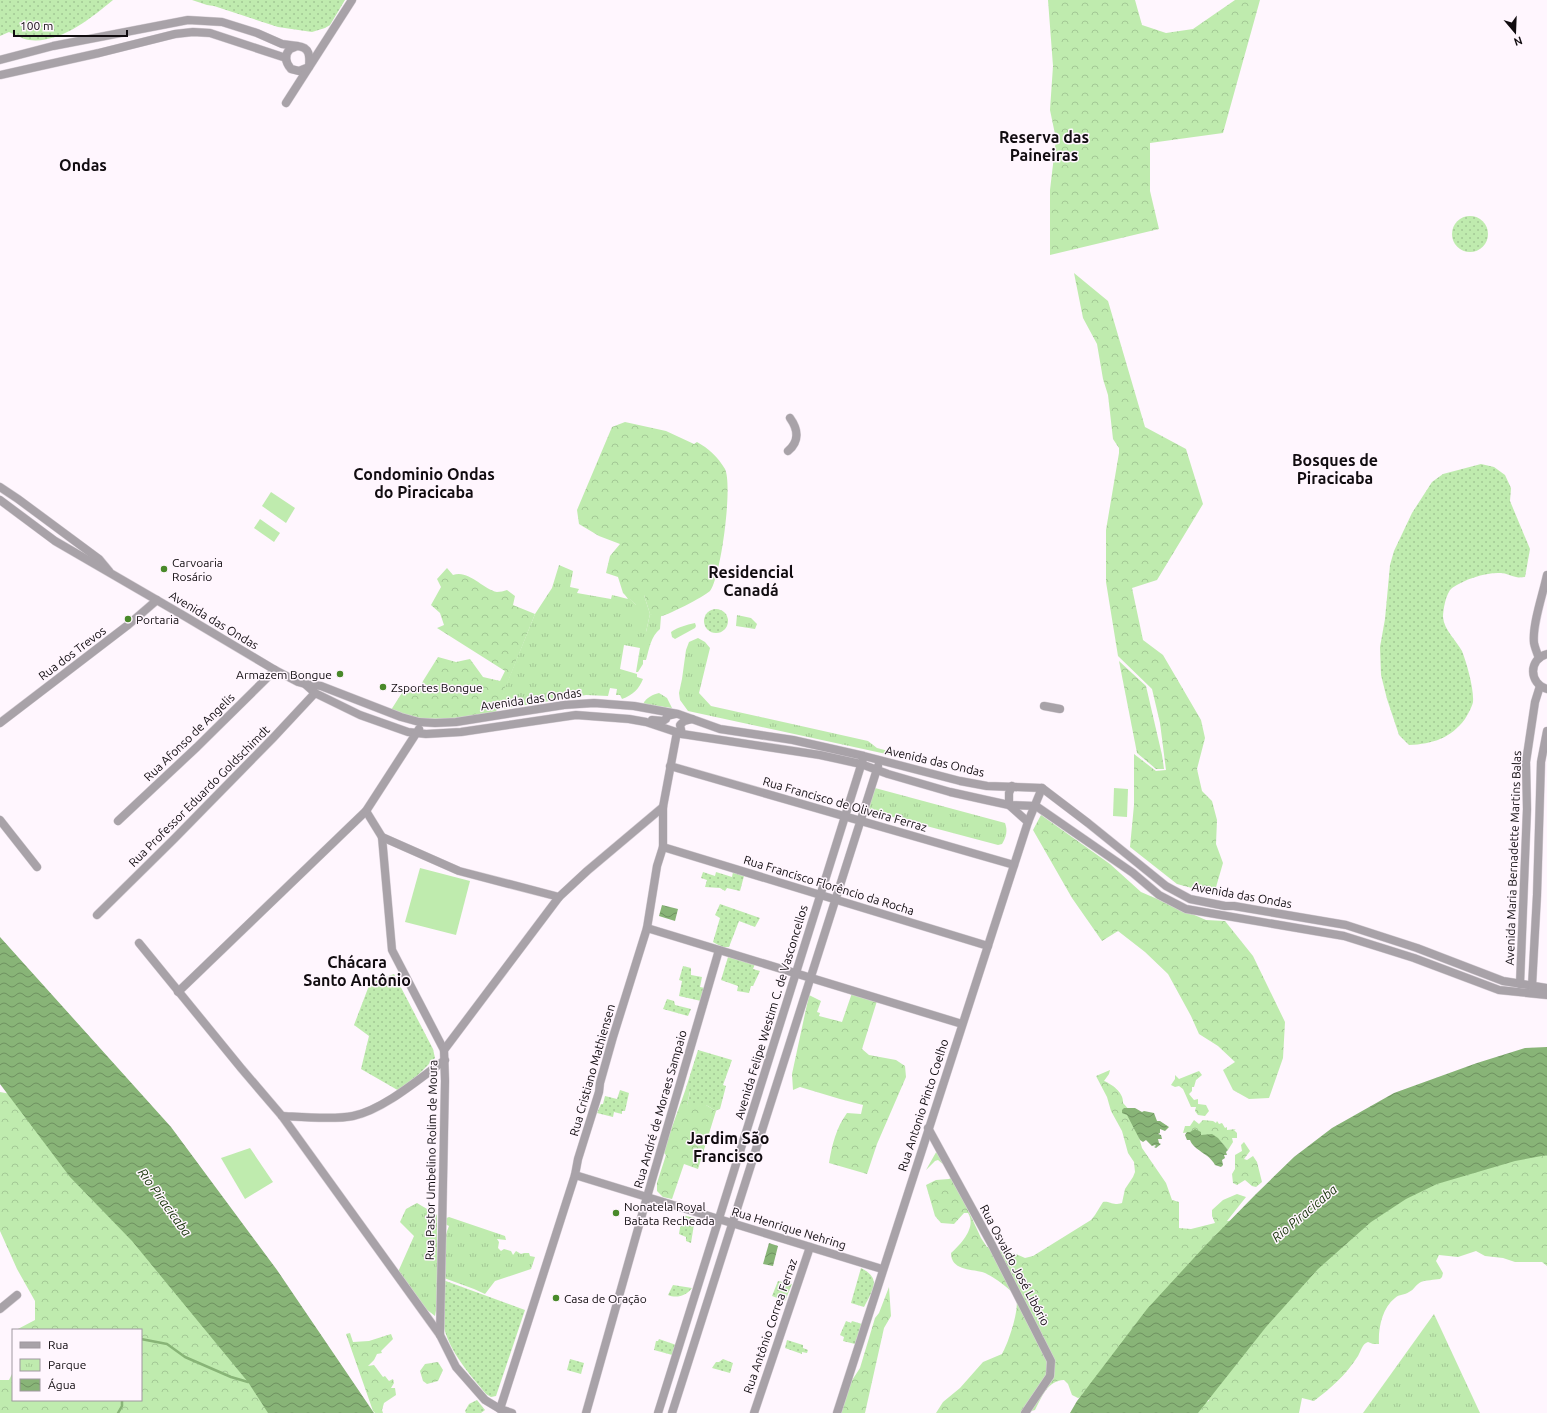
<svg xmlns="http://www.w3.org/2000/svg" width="1547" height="1413" viewBox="0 0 1547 1413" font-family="Ubuntu,sans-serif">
	<defs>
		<pattern id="grass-dots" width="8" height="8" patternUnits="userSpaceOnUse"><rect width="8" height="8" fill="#bfebae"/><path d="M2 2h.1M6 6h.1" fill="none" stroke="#a3c895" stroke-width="1.8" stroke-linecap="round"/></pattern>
		<pattern id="forest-crowns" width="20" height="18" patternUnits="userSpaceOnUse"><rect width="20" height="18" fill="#bfebae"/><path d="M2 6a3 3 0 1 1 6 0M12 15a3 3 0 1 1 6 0" fill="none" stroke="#a3c895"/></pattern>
		<pattern id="park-tufts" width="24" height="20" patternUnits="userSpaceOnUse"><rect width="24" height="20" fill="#bfebae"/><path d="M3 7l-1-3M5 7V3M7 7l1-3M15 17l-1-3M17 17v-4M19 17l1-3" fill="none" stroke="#a3c895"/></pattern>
		<pattern id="water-waves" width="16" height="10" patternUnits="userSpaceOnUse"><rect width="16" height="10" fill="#88b477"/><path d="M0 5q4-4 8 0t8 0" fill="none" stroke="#6e9160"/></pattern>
	</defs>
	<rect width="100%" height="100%" fill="#fff6fe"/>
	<g fill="url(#grass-dots)">
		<path d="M0 0H113C91 18 60 44 29 40 22 39 16 35 9 32L0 36Z"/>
		<path d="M192 0H345L330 25 325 28 312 32 278 27 214 6 207 5Z"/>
		<circle cx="1470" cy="234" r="18"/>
		<path d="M1481 464 1494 467 1505 475 1511 488 1510 501 1530 549 1525 577C1522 577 1518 578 1516 577 1511 576 1506 573 1501 573 1486 572 1465 579 1452 588 1446 593 1443 609 1443 617 1444 630 1456 640 1462 651 1467 664 1474 689 1473 702 1472 707 1468 714 1465 719 1451 738 1433 744 1409 745L1399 735 1387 699 1381 675 1380 647 1385 619 1390 565 1394 551 1412 513 1432 482 1443 474Z"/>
		<circle cx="716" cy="621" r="12"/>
		<path d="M703 872 715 876 716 872 732 877 733 872 744 876 740 891 727 888 725 891 720 888 705 887 707 880 701 878Z"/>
		<path d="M720 904 760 918 755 927 739 921 729 947H722L713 942 720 918 715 915Z"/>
		<path d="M728 957 755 964 753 969 760 971 753 986H751L749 993 737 991 738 986 721 980Z"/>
		<path d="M683 966 691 968V975L702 977 700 987 705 988 701 1001 679 996 682 981 679 980Z"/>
		<path d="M394 974 433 1049 435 1058 401 1092 361 1069 369 1036 354 1025 370 983Z"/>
		<path d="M667 999 674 1001 675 1005 691 1009 688 1016 663 1009Z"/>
		<path d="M698 1050 732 1060 723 1085 726 1086 720 1109 717 1110 716 1111 706 1105H687L690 1092 685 1091Z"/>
		<path d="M620 1090 629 1093 625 1111H622V1114L614 1112 613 1117 597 1113 601 1104H603L605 1096 617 1099Z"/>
		<path d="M682 1215 695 1218 691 1243 686 1241V1237L679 1234Z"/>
		<path d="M861 1268C882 1279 873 1289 864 1307L851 1303Z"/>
		<path d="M443 1280 525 1310 496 1396 491 1397 486 1394C468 1372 445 1347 442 1317 441 1305 443 1292 443 1280Z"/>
		<path d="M778 1281 792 1284 785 1301 772 1296Z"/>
		<path d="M673 1285 692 1288C687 1295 677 1299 668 1295Z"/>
		<path d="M846 1321 851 1323 852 1321 862 1324 855 1344 843 1341 844 1337 840 1335Z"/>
		<path d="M659 1339 679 1346 676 1356 654 1350 656 1341H658Z"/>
		<path d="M787 1340 803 1345V1348L808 1350 807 1353 802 1352V1354L785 1348Z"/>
		<path d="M570 1359 584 1363 581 1374 567 1370Z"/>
		<path d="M723 1359 733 1363 730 1373 712 1368 716 1362H719Z"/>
		<path d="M477 1400 485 1410 481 1413H466L465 1411 469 1404Z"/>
	</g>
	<g fill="url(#forest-crowns)">
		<path d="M1048 0H1135L1142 25 1166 33 1193 29 1235 0H1260L1223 133 1150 143V191L1159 229 1050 255V190L1056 139 1050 110 1053 66Z"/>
		<path d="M1074 273 1108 301 1145 427 1186 449 1203 504 1157 580 1132 588 1143 640 1163 655 1201 720 1205 738 1197 769 1202 791 1212 801 1217 820 1216 844 1223 863 1214 894 1177 884 1130 847 1134 805V754L1156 771 1166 770 1160 723 1152 689 1118 656 1106 582V530L1119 453V448L1113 439 1108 395 1103 379 1097 344 1083 318Z"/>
		<path d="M625 422 666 431 694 444 697 442C708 448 718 457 725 469 733 485 721 577 710 591 705 596 665 617 658 617 656 617 652 615 650 614L644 595 636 605 623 593 618 577 606 573 610 556 620 544 599 536 579 524 577 510 612 427Z"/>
		<path d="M447 568 453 575C468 569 483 589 497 592 500 592 504 591 507 590L515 596 513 605 535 614 495 714 439 720 420 719 391 710 405 688 416 692 420 689 423 681 438 657 456 662 470 659 483 677 500 681 505 671 437 628 444 625 440 613 431 605 441 587 437 579Z"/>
		<path d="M1119 661 1146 686 1162 755 1164 769H1156L1137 753Z"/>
		<path d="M1041 815 1110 864 1141 892 1206 920 1225 921 1253 956 1285 1022 1283 1058 1269 1098 1249 1099 1233 1090 1223 1070 1235 1062 1218 1046 1199 1034 1191 1016 1168 974 1145 952 1118 931 1102 941 1072 898 1033 830Z"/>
		<path d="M852 993 877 1001 862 1049 869 1055 896 1060 905 1066 906 1077 877 1144 867 1174 829 1163C832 1145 836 1128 847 1113L861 1114 863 1105 840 1099 800 1087 793 1090 792 1074 809 995 821 1001 817 1012 820 1013 819 1016 842 1022Z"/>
		<path d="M1110 1070 1109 1074 1104 1081C1112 1084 1124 1093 1123 1103L1132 1113 1142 1148 1166 1183 1172 1200 1179 1202V1228L1191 1229 1215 1223 1212 1216V1210L1223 1200 1237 1194 1246 1197 1227 1221 1239 1220 1092 1386 1083 1393 1081 1397 1078 1398 1072 1395 1068 1384 1064 1380C1047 1381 1042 1397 1035 1410L1024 1413H936L943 1402 960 1388 983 1362 1002 1354C1008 1344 1020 1309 1016 1298 1013 1290 990 1274 982 1272 970 1269 951 1270 951 1253 961 1244 977 1227 968 1213H964L954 1224 941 1223 935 1216 926 1185 936 1180 949 1179 951 1178 944 1165 938 1160 935 1161 926 1170 939 1147 981 1238 987 1247 1016 1254 1025 1258 1033 1256 1091 1220 1095 1215 1103 1202C1111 1201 1111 1206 1122 1203L1125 1189 1133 1177 1135 1172 1134 1162 1128 1153 1122 1131 1111 1111 1107 1097 1096 1076Z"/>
		<path d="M1199 1071 1202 1075 1196 1080 1194 1087H1192V1091L1189 1094 1194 1100 1198 1099V1104L1206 1105 1209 1111 1205 1116 1198 1115 1195 1111 1196 1107H1191L1183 1089 1179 1086 1175 1087 1171 1085 1175 1079V1075L1179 1079Z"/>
		<path d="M685 1091H690L687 1105H706L716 1111 698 1169 684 1164 672 1199 663 1197 657 1191V1183L666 1155 663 1152Z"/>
		<path d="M0 1092 11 1094 294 1413H0V1380H9L13 1372V1400H141V1330H16L35 1320V1301L17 1269 0 1231Z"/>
		<path d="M1194 1120 1199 1124 1203 1120 1213 1121 1216 1123 1217 1121 1219 1124 1222 1123 1225 1128 1227 1127V1130L1236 1129 1234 1130 1237 1133V1138H1232L1233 1142 1228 1150 1219 1140 1207 1143 1190 1132 1183 1133 1185 1126H1190Z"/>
		<path d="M1547 1136V1266L1542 1262H1515L1503 1258 1485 1256 1476 1251 1458 1257 1439 1255 1436 1261 1443 1273 1442 1277 1440 1279C1434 1280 1426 1280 1421 1282 1416 1284 1414 1290 1409 1292 1405 1295 1399 1294 1395 1298 1382 1308 1378 1329 1379 1344H1373L1368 1342C1362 1344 1361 1351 1358 1356 1346 1375 1331 1388 1314 1401L1302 1398 1299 1413H1184L1195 1405 1209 1401 1204 1390 1351 1220Z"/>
		<path d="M1244 1142 1250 1151 1244 1159 1247 1160 1253 1156 1257 1162 1262 1182 1256 1187 1252 1186 1245 1180 1237 1185 1233 1183 1232 1174 1235 1169V1155L1242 1151 1241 1145Z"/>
		<path d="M889 1287 891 1316 884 1328 865 1413H840L847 1388 860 1368 875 1318 879 1313Z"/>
		<path d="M350 1333 353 1342 369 1341 391 1334 393 1339 381 1351 382 1353 377 1354 374 1360 368 1366 374 1365 383 1377 385 1376 389 1381 393 1379 394 1383 391 1388H395L396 1395 384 1403 382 1410 383 1413H375L373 1411 346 1334Z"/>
		<path d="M438 1362 443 1370 438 1381 427 1384 423 1381 420 1371 425 1364Z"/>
	</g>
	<g fill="url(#park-tufts)">
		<path d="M559 565 573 571 570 587 579 589 577 593 611 599 612 595 628 599 623 592 636 605 646 632 650 614 661 616 660 629C651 636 649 649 646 660H643V664L638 672H636L640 648 624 645 620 669 637 674V677L643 679C639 689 633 695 622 699L620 695H616L617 689 610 688 608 696 586 695 496 710 535 614 552 588Z"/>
		<path d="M737 615 751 618 757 624 755 629 736 626Z"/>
		<path d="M695 623 696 626 695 628 675 639 672 637 671 632C678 627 686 625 695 623Z"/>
		<path d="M698 638 705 642 710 648 699 693 711 706 868 741 877 748 900 754V757L688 711 680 700 679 693 682 679 686 650 689 642Z"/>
		<path d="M659 693 667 698 672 708 643 704C647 697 652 695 659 693Z"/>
		<path d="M875 788 1005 823C1008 831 1006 837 1002 844L998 845 870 811 865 802Z"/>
		<path d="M417 1203 437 1215V1305L435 1316 426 1309 398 1272 414 1236 400 1222 406 1209Z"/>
		<path d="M449 1217 505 1236 506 1240 497 1239 499 1242 498 1248 501 1251 504 1249 511 1251 513 1255 516 1251 521 1254 524 1253H529L530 1256 535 1257 531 1269 495 1281 485 1294 474 1289 444 1278V1239L449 1226 443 1223 444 1219Z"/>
		<path d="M1434 1314 1480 1413H1363Z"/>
	</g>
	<g fill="#bfebae">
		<path d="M271 492 295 508 286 523 262 506Z"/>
		<path d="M260 519 280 533 274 542 254 528Z"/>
		<path d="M629 590 644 595 650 614 646 632 631 630 636 605Z"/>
		<path d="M1114 788 1128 789 1127 817 1113 816Z"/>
		<path d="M420 868 470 881 456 935 405 922Z"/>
		<path d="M250 1148 273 1182 245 1199 221 1158Z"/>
	</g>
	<g fill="url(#water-waves)">
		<path d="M662 905 678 909 675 921 659 916Z"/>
		<path d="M0 937 171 1127 277 1270 374 1413H268L248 1382 132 1241 70 1177 0 1084Z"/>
		<path d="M1547 1047V1155L1515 1161 1437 1184 1406 1199 1371 1222 1318 1269 1266 1327 1198 1413H1070L1077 1401 1147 1309 1204 1247 1256 1194 1294 1157 1332 1128 1394 1093 1477 1063 1525 1048Z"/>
		<path d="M1124 1108H1135L1142 1112 1144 1111 1154 1113 1157 1121H1160L1169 1127 1165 1131 1160 1129V1133L1158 1134 1161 1135 1162 1139H1158L1159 1143 1161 1144 1156 1148 1154 1147 1156 1146 1155 1145 1152 1146 1146 1140 1143 1142 1140 1140 1127 1115 1122 1113V1110Z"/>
		<path d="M1195 1129 1201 1132V1135L1212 1134 1218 1138 1228 1150 1226 1152 1227 1155H1224L1225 1158 1222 1160 1223 1165 1221 1167 1215 1165C1209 1153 1194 1151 1190 1140H1187L1185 1135 1187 1132H1190Z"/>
		<path d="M769 1243 778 1246 773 1266 763 1264Z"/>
	</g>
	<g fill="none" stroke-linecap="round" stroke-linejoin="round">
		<g stroke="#88b477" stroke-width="2.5">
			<path d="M141 1339 167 1344 185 1357 231 1377 248 1382 251 1381"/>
			<path d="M118 1413 122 1406V1400"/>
		</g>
		<defs>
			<g id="minor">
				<path d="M297 46C310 47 310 56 309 67L299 71 291 69C285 62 284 55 290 49Z"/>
				<path d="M0 60 53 46 188 20 222 22 257 33 282 44 297 46"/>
				<path d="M0 75 99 53 175 34 193 32 210 33 286 58"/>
				<path d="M286 103 352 0"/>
				<path d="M788 451C800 441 798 429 790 418"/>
				<path d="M0 487 18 499 99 559 109 571"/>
				<path d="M0 500 55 541 186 617 275 670 298 682 305 684 321 686 401 717 419 722 435 723 456 722 564 705 594 703 634 706 678 714 720 729 793 740 864 756 960 781 987 786 1042 788 1088 823 1166 886 1190 899 1225 906H1234L1346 925 1417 948 1503 981 1547 988"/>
				<path d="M1547 654C1528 659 1529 684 1547 689"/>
				<path d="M1539 658C1537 653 1535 648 1534 643 1532 625 1543 594 1547 575"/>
				<path d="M305 684 315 693 360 715 408 732 426 734 461 732 576 715 629 719 646 722 682 734 820 755 861 764 888 774 950 792 986 800 1009 805 1036 806 1133 873 1159 895 1186 909 1344 936 1414 958 1499 990 1547 995"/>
				<path d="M1044 706 1060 709"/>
				<path d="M652 720 663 721 666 719 667 716 675 714"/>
				<path d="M0 723 128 625 157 600"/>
				<path d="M682 734 680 725 684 721 692 719"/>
				<path d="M670 766 1014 865"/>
				<path d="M1012 786 1009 793V805L1028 822"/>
				<path d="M366 811 382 837 392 950 444 1050"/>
				<path d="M0 820 37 867"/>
				<path d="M118 821 197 747 275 670"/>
				<path d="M382 837 459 871 559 897"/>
				<path d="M663 847 988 946"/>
				<path d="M97 915 174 839 273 738 315 693"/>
				<path d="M647 928 962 1024"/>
				<path d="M139 943 241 1068 282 1116 440 1335 456 1367 485 1400 500 1409 512 1413"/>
				<path d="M1520 984 1527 809 1526 762 1535 702 1540 686"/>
				<path d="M1532 986 1537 895 1541 762 1547 731"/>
				<path d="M178 992 366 811 419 729"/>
				<path d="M282 1116C301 1117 335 1120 353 1116 383 1110 419 1079 445 1060"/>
				<path d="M928 1128 992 1245 1051 1361 1050 1376 1025 1413"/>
				<path d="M575 1175 882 1269"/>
				<path d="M0 1309 17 1295"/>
				<path d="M440 1335 445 1081 444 1050 559 897 587 871 663 807"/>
				<path d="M500 1409 575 1175 578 1159 599 1092 600 1083 613 1037 647 928 657 866 663 847V807L677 732"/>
				<path d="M586 1413 647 1197 719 950"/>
				<path d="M658 1413 863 759"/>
				<path d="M672 1413 878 766"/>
				<path d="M754 1413 810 1247"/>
				<path d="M837 1413 1028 822 1042 788"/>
			</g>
		</defs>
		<use href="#minor" stroke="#d9d1d8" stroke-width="9"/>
		<use href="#minor" stroke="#a8a2a8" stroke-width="8"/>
	</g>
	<g fill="#49892a" stroke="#fff6fe" stroke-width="1.5">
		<circle cx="164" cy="569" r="4"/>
		<circle cx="128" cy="619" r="4"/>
		<circle cx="340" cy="674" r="4"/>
		<circle cx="383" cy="687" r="4"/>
		<circle cx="616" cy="1213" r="4"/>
		<circle cx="556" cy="1298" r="4"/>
	</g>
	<g text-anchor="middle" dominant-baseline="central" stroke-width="3" stroke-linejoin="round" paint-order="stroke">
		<g font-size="12" fill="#110c10" stroke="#fff6fe" text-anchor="start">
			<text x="172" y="562">Carvoaria<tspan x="172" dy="14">Rosário</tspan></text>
			<text x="136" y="619">Portaria</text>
			<text x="332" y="674" text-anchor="end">Armazem Bongue</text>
			<text x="391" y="687">Zsportes Bongue</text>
			<text x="624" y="1206">Nonatela Royal<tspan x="624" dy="14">Batata Recheada</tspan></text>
			<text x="564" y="1298">Casa de Oração</text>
		</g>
		<g font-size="12" fill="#110c10" stroke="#fff6fe">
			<text transform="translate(214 620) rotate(31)">Avenida das Ondas</text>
			<text transform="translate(72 653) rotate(-37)">Rua dos Trevos</text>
			<text transform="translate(531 699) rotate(-8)">Avenida das Ondas</text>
			<text transform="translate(189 737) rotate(-44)">Rua Afonso de Angelis</text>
			<text transform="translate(935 761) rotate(13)">Avenida das Ondas</text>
			<text transform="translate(199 796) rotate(-45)">Rua Professor Eduardo Goldschimdt</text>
			<text transform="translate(845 804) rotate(16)">Rua Francisco de Oliveira Ferraz</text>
			<text transform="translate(1513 858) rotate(-88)">Avenida Maria Bernadette Martins Balas</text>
			<text transform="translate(829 885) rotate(17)">Rua Francisco Florêncio da Rocha</text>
			<text transform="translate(1242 895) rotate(10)">Avenida das Ondas</text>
			<text transform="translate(771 1012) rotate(-73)">Avenida Felipe Westim C. de Vasconcellos</text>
			<text transform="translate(592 1070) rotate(-74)">Rua Cristiano Mathiensen</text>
			<text transform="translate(923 1105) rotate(-72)">Rua Antonio Pinto Coelho</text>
			<text transform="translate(660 1109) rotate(-74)">Rua André de Moraes Sampaio</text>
			<text transform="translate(431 1160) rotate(-89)">Rua Pastor Umbelino Rolim de Moura</text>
			<text transform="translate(789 1228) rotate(17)">Rua Henrique Nehring</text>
			<text transform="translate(1015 1265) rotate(62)">Rua Osvaldo José Libório</text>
			<text transform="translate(770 1326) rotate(-71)">Rua Antônio Correa Ferraz</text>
		</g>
		<g font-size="13" font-style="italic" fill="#153207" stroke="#fff6fe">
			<text transform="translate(165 1202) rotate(54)">Rio Piracicaba</text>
			<text transform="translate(1304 1213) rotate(-40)">Rio Piracicaba</text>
		</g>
		<g font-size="16" font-weight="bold" fill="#110c10" stroke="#fff6fe">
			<text x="1044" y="137">Reserva das<tspan x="1044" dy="18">Paineiras</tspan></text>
			<text x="83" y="165">Ondas</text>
			<text x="1335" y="460">Bosques de<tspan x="1335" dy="18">Piracicaba</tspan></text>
			<text x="424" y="474">Condominio Ondas<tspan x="424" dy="18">do Piracicaba</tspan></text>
			<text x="751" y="572">Residencial<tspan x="751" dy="18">Canadá</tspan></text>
			<text x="357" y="962">Chácara<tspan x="357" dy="18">Santo Antônio</tspan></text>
			<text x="728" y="1138">Jardim São<tspan x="728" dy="18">Francisco</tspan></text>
		</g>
	</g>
	<rect x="12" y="1329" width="130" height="72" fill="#fff6fe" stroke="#a0989f"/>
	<rect x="20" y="1342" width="20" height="6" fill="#a8a2a8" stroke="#a0989f"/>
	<text x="48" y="1349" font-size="12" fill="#110c10">Rua</text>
	<rect x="20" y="1359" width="20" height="12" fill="url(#park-tufts)" stroke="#a0989f"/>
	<text x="48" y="1369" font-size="12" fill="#110c10">Parque</text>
	<rect x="20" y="1379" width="20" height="12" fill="url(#water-waves)" stroke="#a0989f"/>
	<text x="48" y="1389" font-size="12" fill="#110c10">Água</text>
	<g transform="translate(1515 32) rotate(161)" stroke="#fff6fe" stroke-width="3" paint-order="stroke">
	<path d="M0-3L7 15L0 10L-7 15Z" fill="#110c10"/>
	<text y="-6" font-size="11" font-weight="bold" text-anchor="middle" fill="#110c10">N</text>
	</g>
	<path d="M14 30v6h113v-6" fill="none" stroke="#110c10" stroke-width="2"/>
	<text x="20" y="30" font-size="12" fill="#110c10" stroke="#fff6fe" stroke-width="3" paint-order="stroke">100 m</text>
</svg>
